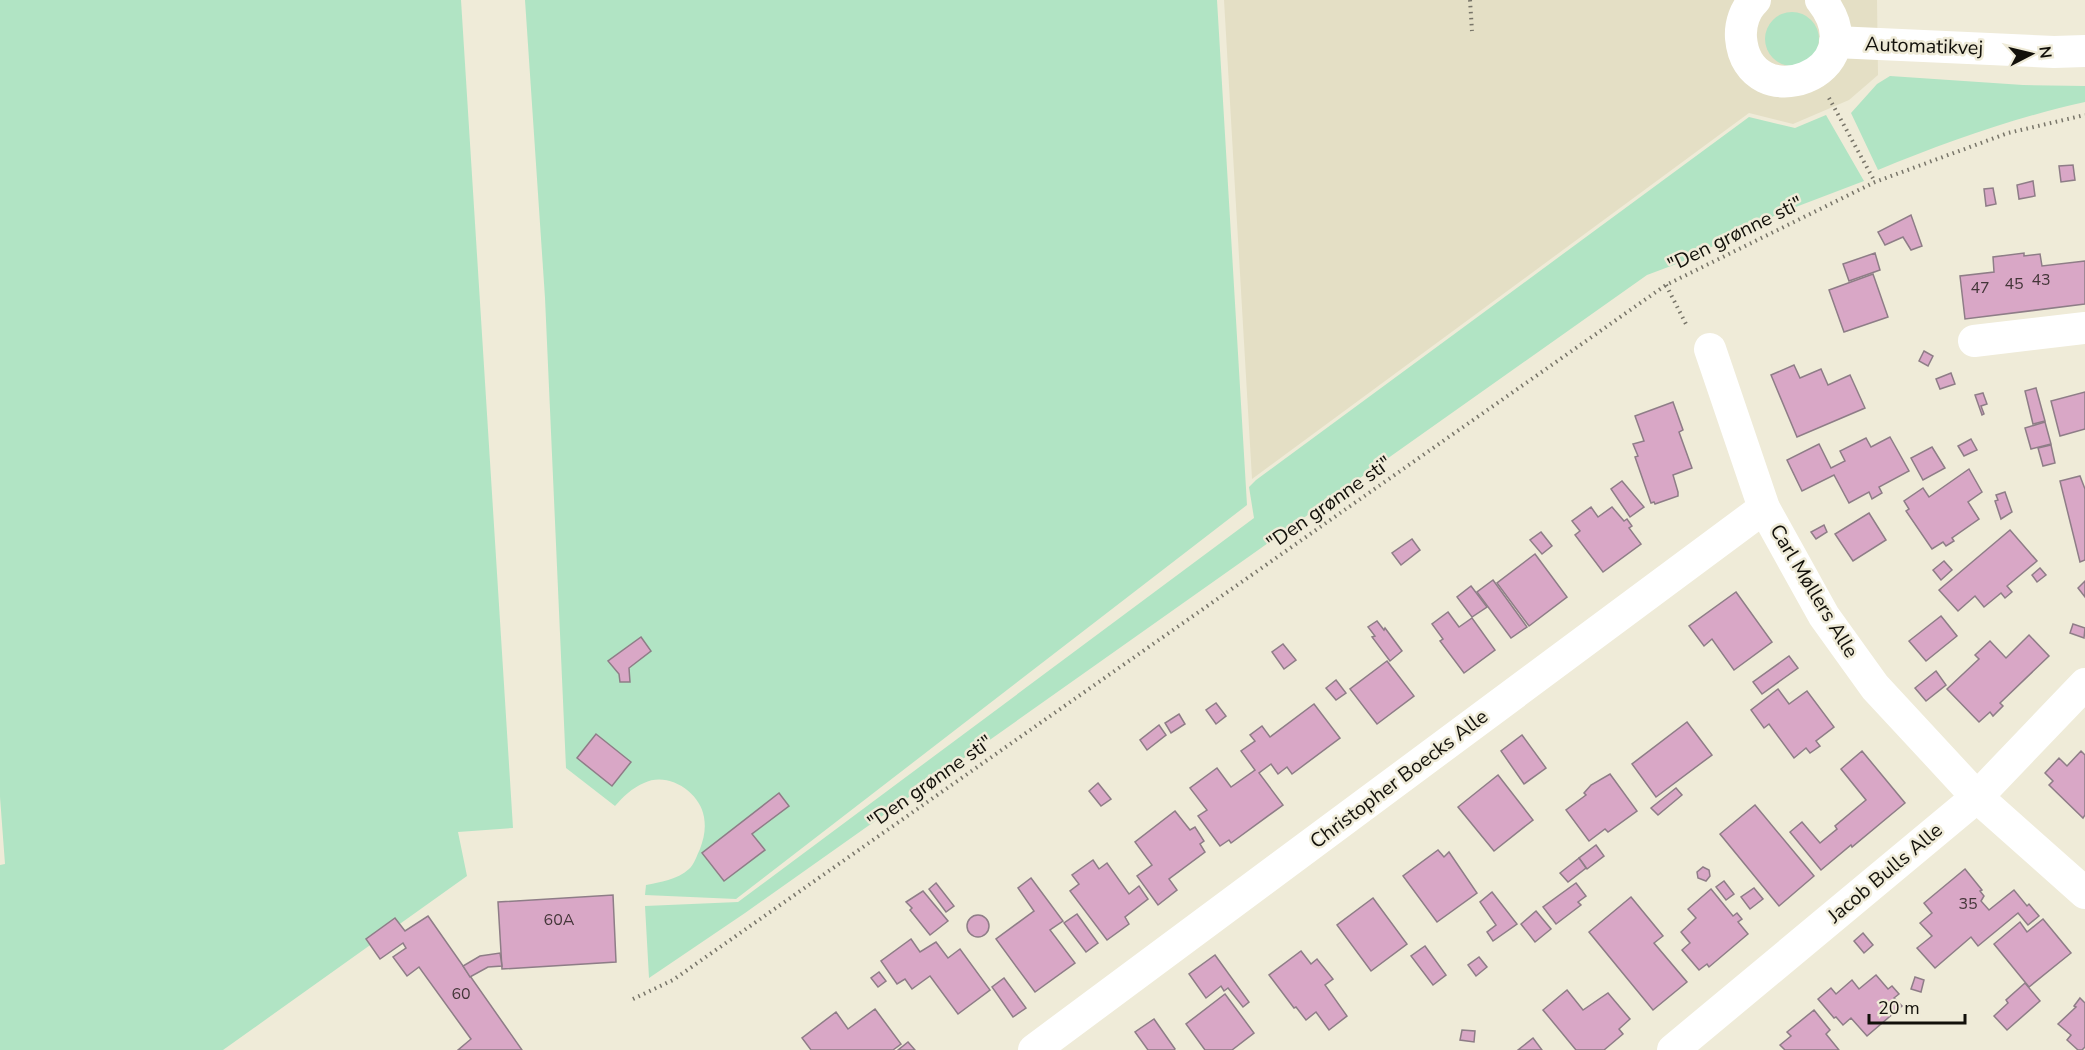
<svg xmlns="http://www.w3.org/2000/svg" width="2085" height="1050" viewBox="0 0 2085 1050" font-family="'Nunito Sans',sans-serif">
	<rect width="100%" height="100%" fill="#efebd8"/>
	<path fill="#e4dfc5" d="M1224 0H1877L1878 75 1849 100 1793 124 1749 113 1252 479Z"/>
	<g fill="#b1e4c4">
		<path d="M0 0H461L513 828 458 832 467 876 223 1050H0V865L5 864 0 797Z"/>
		<path d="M525 0H1217L1247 505 736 899 645 895 646 885C660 882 677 880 689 869 694 865 697 855 700 849 704 838 706 829 704 817 700 792 668 771 644 783 632 788 623 797 615 806L566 768 545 298Z"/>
		<circle cx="1792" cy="39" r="27"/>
		<path d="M1890 76 2023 85 2085 86V102C2013 118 1946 142 1878 170L1851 113 1877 84Z"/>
		<path d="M1826 115 1864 181 1780 213 1679 263 1647 275 745 913 649 978 645 906 738 902 1254 518 1249 487 1256 480 1749 117 1795 128Z"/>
	</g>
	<g fill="#d9a7c6" stroke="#8e7d87" stroke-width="1.5">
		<path d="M2073 165 2075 180 2061 182 2059 166Z"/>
		<path d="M2033 181 2035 196 2019 199 2017 185Z"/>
		<path d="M1993 188 1996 204 1986 206 1984 189Z"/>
		<path d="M1911 215 1922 246 1911 250 1903 237 1885 245 1878 232Z"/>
		<path d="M1875 253 1880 270 1849 281 1843 264Z"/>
		<path d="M2024 253V256L2040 254 2042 266 2085 261V304L1965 319 1960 276 1994 272 1993 257Z"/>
		<path d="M1873 274 1888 317 1844 332 1829 290Z"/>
		<path d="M1924 351 1933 356 1928 366 1919 361Z"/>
		<path d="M1794 365 1800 378 1821 369 1828 385 1850 375 1865 408 1797 437 1771 375Z"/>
		<path d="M1951 373 1955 384 1940 389 1936 379Z"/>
		<path d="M2036 388 2045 421 2033 424 2025 391Z"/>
		<path d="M2085 392V429L2060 436 2051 401Z"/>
		<path d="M1983 393 1987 404 1981 406 1984 414 1982 415 1975 395Z"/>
		<path d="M1673 402 1683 430 1679 432 1692 468 1673 475 1678 492V496L1655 504 1654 502 1651 503 1635 457 1638 456 1633 444 1644 441 1635 416Z"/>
		<path d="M2045 422 2051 444 2031 449 2025 428Z"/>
		<path d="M1890 437 1909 471 1879 487 1882 493 1872 499 1869 492 1849 503 1834 475 1802 491 1787 460 1819 444 1831 468 1845 461 1840 451 1866 438 1871 447Z"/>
		<path d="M1971 439 1977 450 1964 456 1958 446Z"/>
		<path d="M2051 445 2055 463 2043 466 2038 448Z"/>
		<path d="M1932 447 1945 468 1923 480 1911 458Z"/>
		<path d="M1969 469 1982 492 1968 502 1979 519 1952 538 1954 541 1946 546 1943 542 1932 549 1906 511 1909 509 1904 501 1923 488 1929 497Z"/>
		<path d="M2080 476 2085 489V560L2080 562 2060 481Z"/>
		<path d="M1622 481 1644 507 1630 517 1611 489Z"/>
		<path d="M2005 492 2012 512 2001 519 1995 501 1998 500 1996 495Z"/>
		<path d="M1591 507 1598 517 1612 507 1624 521 1627 519 1632 526 1629 528 1641 544 1603 572 1575 535 1580 531 1572 521Z"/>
		<path d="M1869 513 1886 540 1853 561 1835 534Z"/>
		<path d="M1824 525 1827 532 1816 539 1811 532Z"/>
		<path d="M2010 530 2037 561 2007 586 2012 592 2005 598 2001 593 1984 607 1975 596 1958 611 1939 590Z"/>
		<path d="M1541 532 1552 546 1542 554 1530 540Z"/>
		<path d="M1412 539 1420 550 1401 565 1392 553Z"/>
		<path d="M1535 554 1567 597 1529 626 1497 583Z"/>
		<path d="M1944 561 1952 570 1941 580 1933 570Z"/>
		<path d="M2040 568 2046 575 2037 582 2032 575Z"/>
		<path d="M1493 580 1527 627 1511 638 1477 592Z"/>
		<path d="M2085 581V597L2078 588Z"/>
		<path d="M1471 586 1487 607 1472 617 1457 597Z"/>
		<path d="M1736 592 1772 642 1734 670 1712 639 1704 646 1689 626Z"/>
		<path d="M1448 612 1459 627 1472 618 1495 650 1464 673 1440 641 1443 639 1432 624Z"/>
		<path d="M1941 616 1957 636 1926 661 1909 641Z"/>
		<path d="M1377 621 1384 630 1385 628 1402 651 1390 661 1372 637 1375 636 1368 627Z"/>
		<path d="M2073 624 2085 628 2084 638 2070 633Z"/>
		<path d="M2029 635 2049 656 2000 703 2003 706 1993 716 1990 712 1979 722 1947 689 1979 659 1975 655 1990 641 2006 658Z"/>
		<path d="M641 637 651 651 629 668 630 682H620L619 674 608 661Z"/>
		<path d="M1283 644 1296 660 1284 669 1272 652Z"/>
		<path d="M1789 656 1798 668 1762 694 1753 682Z"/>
		<path d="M1387 661 1414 696 1377 724 1350 689Z"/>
		<path d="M1936 671 1946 685 1926 701 1915 688Z"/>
		<path d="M1336 680 1346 693 1336 700 1326 688Z"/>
		<path d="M1778 689 1789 704 1807 691 1834 727 1816 741 1820 746 1810 753 1806 748 1794 758 1769 724 1764 728 1751 710Z"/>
		<path d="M1216 703 1226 716 1216 724 1206 710Z"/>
		<path d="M1314 704 1340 738 1292 774 1287 767 1278 774 1271 764 1259 773 1283 805 1231 843 1229 840 1220 846 1198 816 1207 810 1190 788 1217 768 1231 787 1255 770 1241 751 1255 741 1250 735 1262 726 1270 737Z"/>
		<path d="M1179 714 1185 724 1171 733 1165 723Z"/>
		<path d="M1687 722 1712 755 1656 797 1632 764Z"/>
		<path d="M1159 725 1166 735 1147 750 1140 740Z"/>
		<path d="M596 734 631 762 612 786 577 758Z"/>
		<path d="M1522 735 1546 768 1524 784 1501 751Z"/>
		<path d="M1862 751 1905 803 1852 847 1851 845 1821 870 1790 832 1802 822 1820 843 1837 829 1835 826 1866 800 1841 769Z"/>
		<path d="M2081 751 2085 755V815L2083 818 2049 785 2053 781 2045 773 2059 758 2067 766Z"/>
		<path d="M1610 774 1637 811 1608 832 1605 829 1589 841 1566 810 1586 795 1584 793 1591 785Z"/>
		<path d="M1498 775 1533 820 1494 851 1458 807Z"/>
		<path d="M1098 783 1111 799 1101 806 1089 791Z"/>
		<path d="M1676 788 1682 795 1658 815 1651 808Z"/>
		<path d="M779 793 789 806 752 834 765 850 724 881 702 853Z"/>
		<path d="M1755 805 1814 876 1779 906 1720 834Z"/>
		<path d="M1175 811 1190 830 1195 827 1204 841 1200 844 1205 852 1169 879 1177 890 1158 905 1137 876 1152 865 1135 842Z"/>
		<path d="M1596 845 1604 856 1587 869 1579 858Z"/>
		<path d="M1438 850 1444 857 1449 852 1477 893 1437 922 1403 876Z"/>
		<path d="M1579 858 1586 868 1568 882 1560 873Z"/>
		<path d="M1093 860 1099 869 1107 863 1129 894 1139 886 1148 899 1125 917 1129 924 1107 940 1070 891 1079 884 1072 875Z"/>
		<path d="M1703 867 1709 870 1710 876 1706 881 1698 878 1697 872Z"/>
		<path d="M1965 869 1982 890 1980 891 1984 896 1981 901 1989 910 2014 890 2027 906 2029 904 2039 916 2028 925 2018 913 1978 946 1971 937 1935 968 1917 948 1932 936 1920 923 1932 913 1924 903Z"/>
		<path d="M1031 878 1063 921 1050 930 1075 963 1035 992 996 939 1034 911 1018 888Z"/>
		<path d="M1724 881 1734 894 1726 900 1716 887Z"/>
		<path d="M936 883 954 906 946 912 929 889Z"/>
		<path d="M1576 883 1586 896 1578 902 1581 905 1556 924 1543 907Z"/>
		<path d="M1754 888 1763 899 1750 909 1741 897Z"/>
		<path d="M1711 889 1733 916 1737 913 1742 919 1738 922 1748 934 1709 967 1707 964 1699 970 1682 950 1690 943 1681 932 1696 918 1688 909Z"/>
		<path d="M923 891 948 921 930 935 910 910 912 908 906 902Z"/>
		<path d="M1492 892 1517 924 1493 941 1487 932 1496 925 1480 902Z"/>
		<path d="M613 895 616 962 502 969 498 902Z"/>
		<path d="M1631 897 1663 936 1654 943 1687 982 1653 1010 1589 932Z"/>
		<path d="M1373 898 1407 944 1371 971 1337 925Z"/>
		<path d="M1536 911 1551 929 1535 942 1521 924Z"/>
		<path d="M1077 914 1098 943 1086 952 1064 923Z"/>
		<circle cx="978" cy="926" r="11"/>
		<path d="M428 916 522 1050H458L471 1039 419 967 407 976 393 957 406 948 403 943 380 959 366 939 395 918 405 931Z"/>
		<path d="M2043 919 2071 953 2029 987 1994 944 2020 922 2027 932Z"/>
		<path d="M1863 933 1873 945 1864 953 1854 941Z"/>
		<path d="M911 939 920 952 936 942 948 958 960 949 990 990 958 1014 930 976 912 989 905 979 897 984 881 961Z"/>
		<path d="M1425 946 1446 975 1433 985 1411 956Z"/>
		<path d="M1301 951 1311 964 1317 959 1333 979 1325 985 1347 1016 1329 1030 1316 1012 1306 1020 1296 1007 1294 1008 1269 975Z"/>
		<path d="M500 953 502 966 488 967 470 977 463 966 480 956Z"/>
		<path d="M1215 955 1249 1002 1243 1007 1228 988 1224 991 1221 986 1206 998 1189 974Z"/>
		<path d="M1479 957 1487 967 1476 976 1468 965Z"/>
		<path d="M879 972 886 981 878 987 871 978Z"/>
		<path d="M1876 975 1888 989 1892 986 1899 994 1894 998 1902 1006 1867 1036 1851 1018 1843 1025 1836 1017 1834 1018 1818 999 1831 988 1836 994 1852 980 1859 989Z"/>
		<path d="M1915 977 1924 980 1921 992 1911 989Z"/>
		<path d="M1004 978 1026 1008 1013 1017 992 987Z"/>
		<path d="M2025 983 2040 1001 2007 1030 1994 1016 2008 1003 2006 1000Z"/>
		<path d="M1567 990 1583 1010 1608 993 1630 1019 1619 1029 1623 1034 1604 1050H1576L1543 1010Z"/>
		<path d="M1225 994 1254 1033 1232 1050H1205L1186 1024Z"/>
		<path d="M2080 998 2085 1003V1047L2082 1050H2078L2067 1040 2071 1035 2058 1024 2076 1007 2074 1006Z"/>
		<path d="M875 1009 901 1044 893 1050H811L802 1038 836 1012 848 1029Z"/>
		<path d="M1814 1010 1830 1030 1826 1034 1839 1050H1785L1780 1045 1791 1036 1787 1032Z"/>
		<path d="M1154 1019 1175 1049 1174 1050H1148L1135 1032Z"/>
		<path d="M1462 1030 1475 1031 1474 1042 1460 1040Z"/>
		<path d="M1533 1038 1542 1050H1518Z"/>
		<path d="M908 1042 915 1050H898Z"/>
	</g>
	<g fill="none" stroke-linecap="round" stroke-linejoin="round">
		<g stroke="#787569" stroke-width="4" stroke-dasharray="1.5 4.5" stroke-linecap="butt">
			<path d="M1470 0 1472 31"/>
			<path d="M1829 98 1875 182"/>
			<path d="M1666 285 1687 326"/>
			<path d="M633 999 673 980 1666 285 1875 182 2008 133 2085 115"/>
		</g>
		<g stroke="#fff" stroke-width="32">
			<path d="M1755 0C1745 9 1740 24 1741 38 1748 120 1879 74 1821 0"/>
			<path d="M1835 42 2054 52 2085 51"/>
			<path d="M1974 341 2085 328"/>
			<path d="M1710 349 1764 508 1824 616 1875 687 1977 797 2085 893"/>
			<path d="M1034 1050 1764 508"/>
			<path d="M1673 1050 1977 797 2085 684"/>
		</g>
	</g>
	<g text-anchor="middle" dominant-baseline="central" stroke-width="5" stroke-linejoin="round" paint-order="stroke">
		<g font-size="16" fill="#443639">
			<text x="2041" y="280">43</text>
			<text x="2014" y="284">45</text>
			<text x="1980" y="288">47</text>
			<text x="1968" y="904">35</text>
			<text x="559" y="920">60A</text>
			<text x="461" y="994">60</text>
		</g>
		<g font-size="20" fill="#12100a" stroke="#efebd8">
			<text transform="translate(1924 46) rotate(2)">Automatikvej</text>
			<text transform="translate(1735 234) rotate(-26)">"Den grønne sti"</text>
			<text transform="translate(1329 503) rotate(-35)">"Den grønne sti"</text>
			<text transform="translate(1814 591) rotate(59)">Carl Møllers Alle</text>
			<text transform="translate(1399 779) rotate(-37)">Christopher Boecks Alle</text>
			<text transform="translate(930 782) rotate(-35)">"Den grønne sti"</text>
			<text transform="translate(1885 873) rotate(-40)">Jacob Bulls Alle</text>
		</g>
	</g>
	<g transform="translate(2031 54) rotate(83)" stroke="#efebd8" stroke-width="4.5" paint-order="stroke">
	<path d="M0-4.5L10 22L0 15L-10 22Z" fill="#12100a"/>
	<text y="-9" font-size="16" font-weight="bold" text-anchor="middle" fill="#12100a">N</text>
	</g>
	<path d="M1869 1014v9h96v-9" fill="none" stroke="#12100a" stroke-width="3"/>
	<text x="1878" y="1014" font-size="18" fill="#12100a" stroke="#efebd8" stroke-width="4.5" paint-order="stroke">20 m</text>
</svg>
